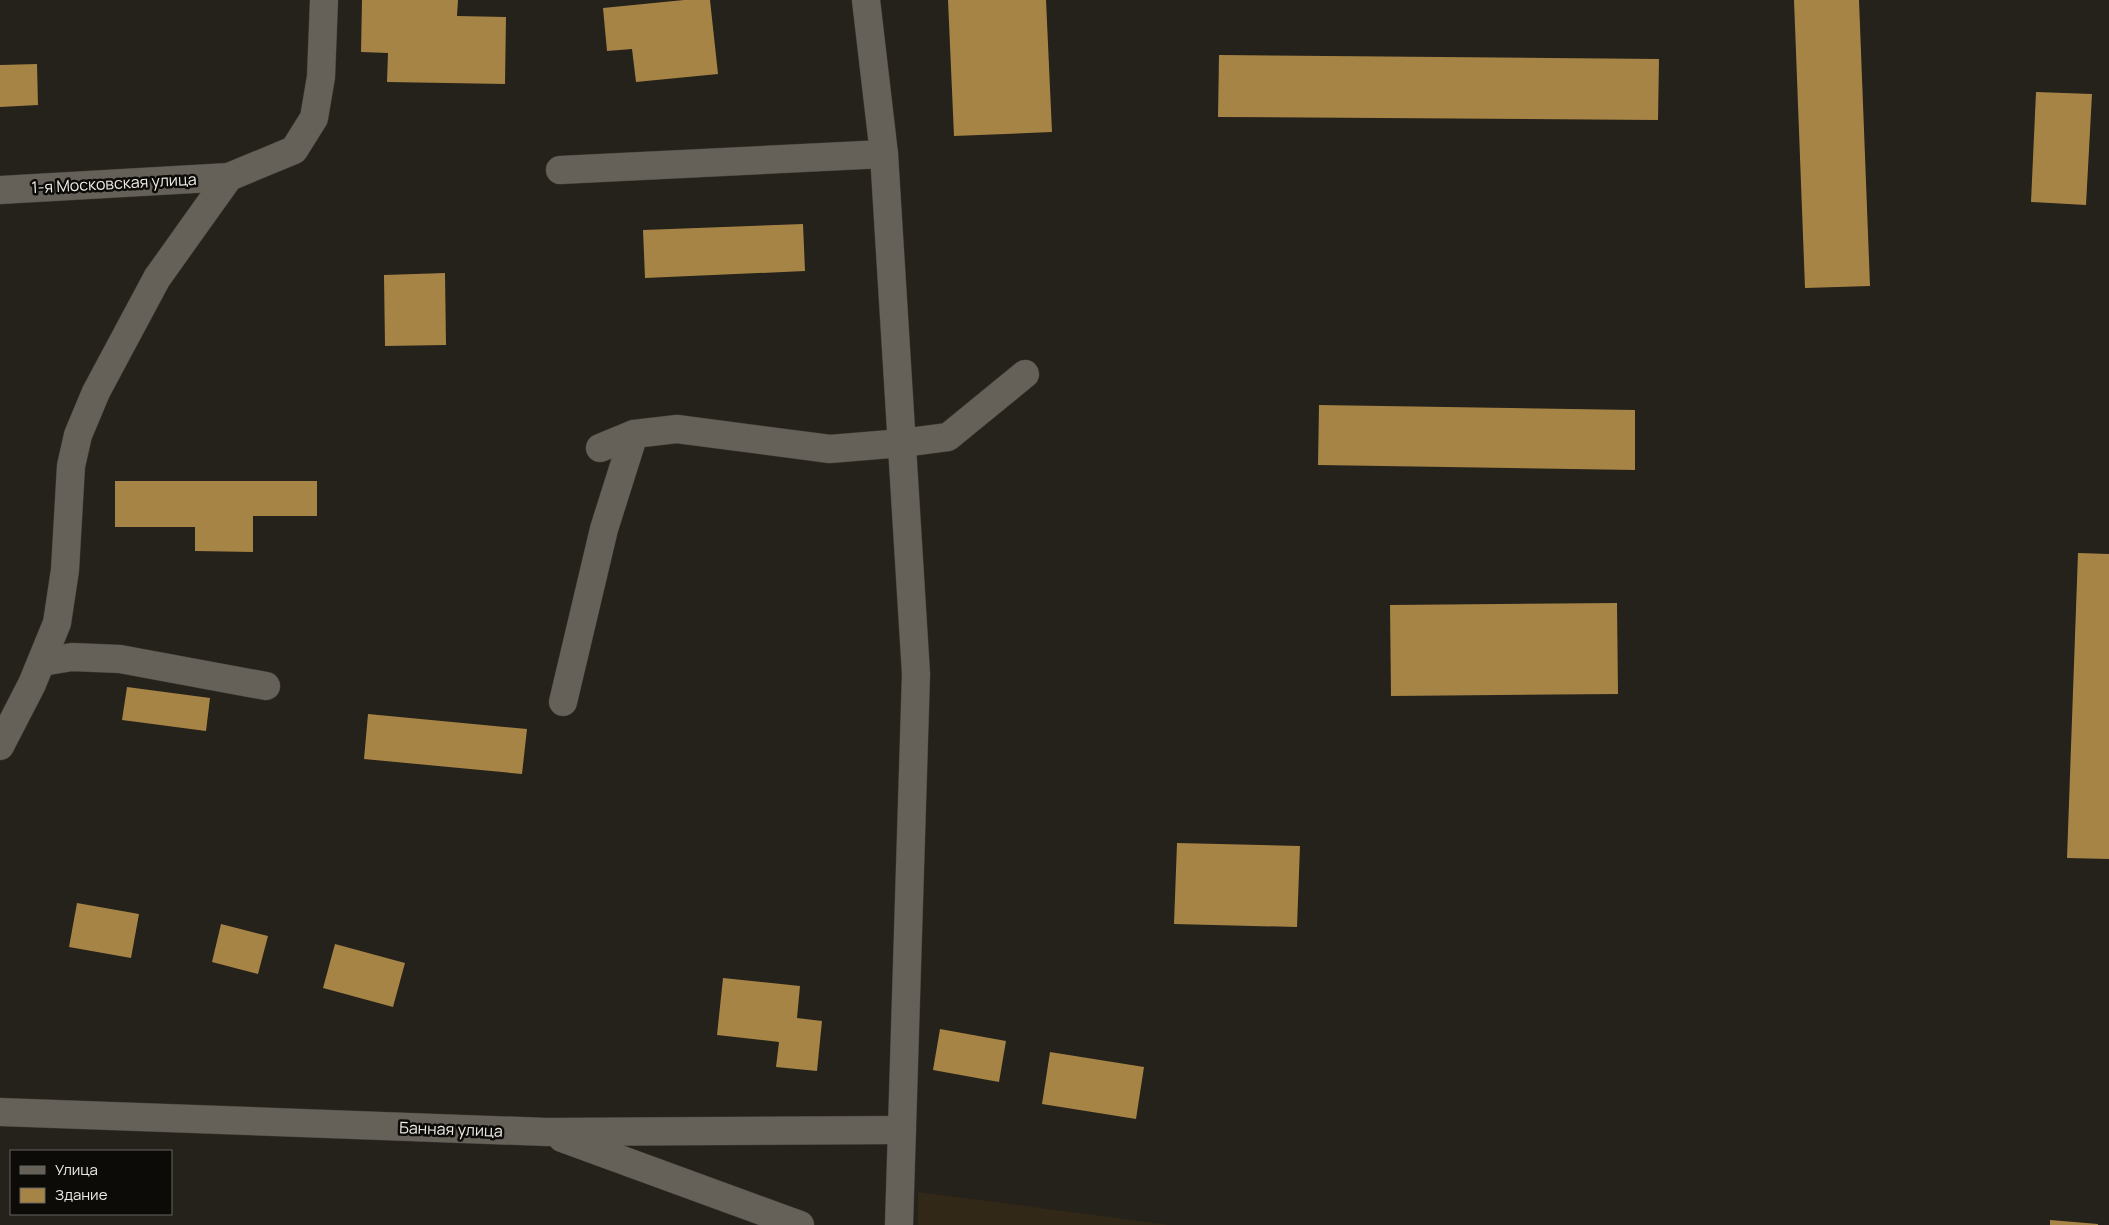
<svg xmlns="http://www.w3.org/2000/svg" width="2109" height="1225" viewBox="0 0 2109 1225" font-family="Manrope,sans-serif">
	<rect width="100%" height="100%" fill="#25211b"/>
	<path fill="#312818" d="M918 1192 1171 1225H918Z"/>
	<g fill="#a68445">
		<path d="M362 0H458L457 16 506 17 505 84 387 82 388 53 361 52Z"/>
		<path d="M684 0H710L718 74 636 82 632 49 607 51 603 8Z"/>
		<path d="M948 0H1046L1052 132 954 136Z"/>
		<path d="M1794 0H1859L1870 286 1805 288Z"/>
		<path d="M1219 55 1659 59 1658 120 1218 117Z"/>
		<path d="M37 64 38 105 0 107V65Z"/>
		<path d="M2036 92 2092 94 2086 205 2031 202Z"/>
		<path d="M803 224 805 271 645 278 643 230Z"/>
		<path d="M445 273 446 345 385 346 384 275Z"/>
		<path d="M1319 405 1635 410V470L1318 465Z"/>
		<path d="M115 481H317V516H253V552L195 551V527H115Z"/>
		<path d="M2078 553 2109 554V859L2067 858Z"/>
		<path d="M1617 603 1618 694 1391 696 1390 605Z"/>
		<path d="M127 687 210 698 206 731 122 720Z"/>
		<path d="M368 714 527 729 522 774 364 759Z"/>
		<path d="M1177 843 1300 846 1297 927 1174 924Z"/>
		<path d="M77 903 139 914 131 958 69 947Z"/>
		<path d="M221 924 268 936 258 974 212 962Z"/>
		<path d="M335 944 405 963 393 1007 323 988Z"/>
		<path d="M723 978 800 986 797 1018 822 1021 817 1071 776 1067 779 1042 717 1035Z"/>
		<path d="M940 1029 1006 1041 999 1082 933 1070Z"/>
		<path d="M1050 1052 1144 1067 1136 1119 1042 1104Z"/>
		<path d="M2050 1220 2098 1224V1225H2050Z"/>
	</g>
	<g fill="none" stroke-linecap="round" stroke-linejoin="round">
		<defs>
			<g id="minor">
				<path d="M866 0 884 154 916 674 899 1225"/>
				<path d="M560 170 884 154"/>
				<path d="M0 190 229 177"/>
				<path d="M600 448 634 434 677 429 830 449 902 443 948 437 1025 374"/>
				<path d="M42 662 72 657 120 659 266 686"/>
				<path d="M563 702 604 529 634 434"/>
				<path d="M0 746 32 684 57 623 65 570 71 466 78 435 96 392 157 278 229 177 294 150 314 118 321 77 324 0"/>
				<path d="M0 1112 547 1132 902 1130"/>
				<path d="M562 1138 800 1225"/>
			</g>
		</defs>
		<use href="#minor" stroke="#3f3c37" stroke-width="29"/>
		<use href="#minor" stroke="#656058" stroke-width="28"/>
	</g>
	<g text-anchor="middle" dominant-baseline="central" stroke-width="5" stroke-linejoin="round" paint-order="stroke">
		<g font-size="16" fill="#eeebe7" stroke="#0d0b08">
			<text transform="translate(114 183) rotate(-3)">1-я Московская улица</text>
			<text transform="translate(451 1129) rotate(2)">Банная улица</text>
		</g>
	</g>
	<rect x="10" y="1150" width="162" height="65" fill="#0d0b08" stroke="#676561"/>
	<rect x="20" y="1166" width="25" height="8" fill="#656058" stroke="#676561"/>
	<text x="55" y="1175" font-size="15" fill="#eeebe7">Улица</text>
	<rect x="20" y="1188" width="25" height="15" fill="#a68445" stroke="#676561"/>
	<text x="55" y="1200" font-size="15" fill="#eeebe7">Здание</text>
</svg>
